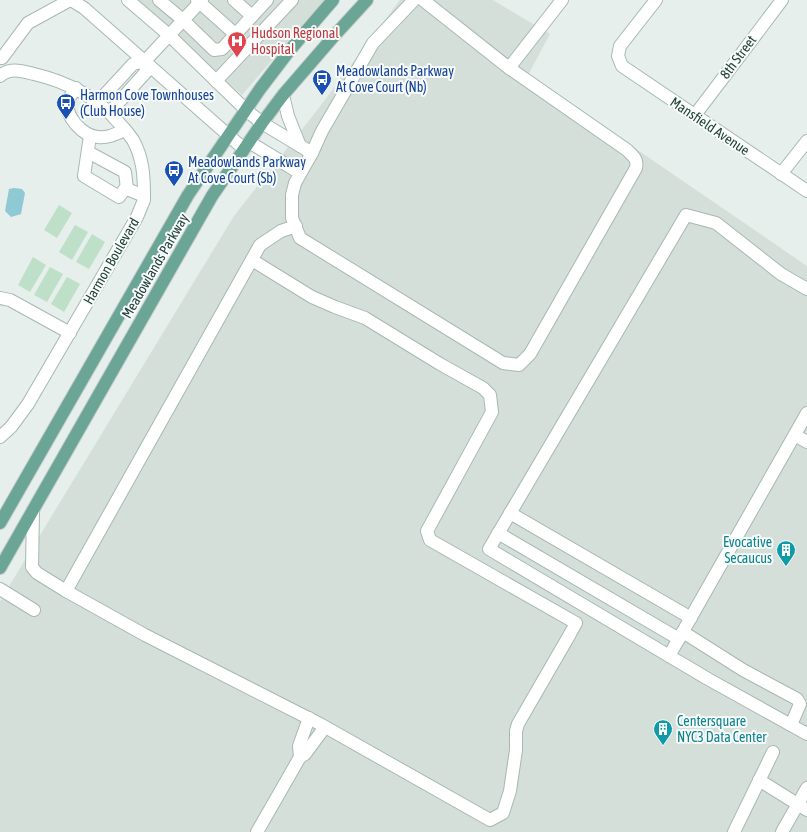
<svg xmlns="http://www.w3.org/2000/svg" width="807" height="832" viewBox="0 0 807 832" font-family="'Asap Condensed',sans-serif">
	<rect width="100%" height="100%" fill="#e6efeb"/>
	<g fill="#d4dfda">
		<path d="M136 0H324L242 95Z"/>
		<path d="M400 0H493L550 34 528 75 807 266V832H0V601L234 216 318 109Z"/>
	</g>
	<g fill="#bfe0c8">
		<path d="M59 205 72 213 57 238 44 230Z"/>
		<path d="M75 225 88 232 72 260 59 252Z"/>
		<path d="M92 234 105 242 89 269 76 262Z"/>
		<path d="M33 257 46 265 30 292 18 285Z"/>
		<path d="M50 267 63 274 47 302 34 295Z"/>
		<path d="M67 277 80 284 64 312 51 304Z"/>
	</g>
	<path fill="#8ec9d4" d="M14 188 22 189 25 193 21 214 11 217 5 211 9 189Z"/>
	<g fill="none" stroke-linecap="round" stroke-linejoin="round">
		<defs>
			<g id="minor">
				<path d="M71 0 84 8 244 149"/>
				<path d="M128 0 170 36 246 110 262 123 312 153"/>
				<path d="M159 0 183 20 214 50 222 49 267 0"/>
				<path d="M197 0 235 34"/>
				<path d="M234 0 252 16"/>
				<path d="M414 0 373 43 322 131 312 153 295 183 292 195V218L300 238 503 363 519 365 530 354 636 168C638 159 633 156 627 150L509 68 562 0"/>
				<path d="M423 0 509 68"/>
				<path d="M656 0 620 46 618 56 622 66 807 191"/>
				<path d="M2 58 28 23 70 0"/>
				<path d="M0 76C10 67 22 71 34 74 68 82 97 97 119 123 124 128 129 134 133 140 143 158 144 176 144 196V200L137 217 28 404 11 427 0 437"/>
				<path d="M216 81 292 0"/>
				<path d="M76 88C73 92 69 97 68 102 65 117 83 136 98 137 108 138 116 134 125 130"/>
				<path d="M283 95 288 116 300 146"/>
				<path d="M98 102 133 64 145 61 202 0"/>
				<path d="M110 112 146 72 145 61"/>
				<path d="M695 115 782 0"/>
				<path d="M90 136 84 176 119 197 124 190 127 189 144 196"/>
				<path d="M249 142 300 173"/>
				<path d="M88 152 125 172 127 189"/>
				<path d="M781 174 807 141"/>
				<path d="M807 289 781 274 716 223 686 215 489 549 708 679 807 734"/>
				<path d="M0 298 10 300 70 333"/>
				<path d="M795 435 807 442"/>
				<path d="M33 511 32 567 37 573 66 591 260 245 281 231 296 226"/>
				<path d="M510 513 691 618"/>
				<path d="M498 533 679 639"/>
				<path d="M0 589 34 610"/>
				<path d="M66 591 145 635 320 724 490 820 503 813 510 791 516 750V731L518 724 570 634 576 623 430 540 427 531 492 412 490 395 483 388 440 364 365 318 335 307 312 297 252 260"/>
				<path d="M683 632 743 670 797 699 800 704 791 725"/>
				<path d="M669 656 807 413"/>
				<path d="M309 718 299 746 300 757 305 754 325 727"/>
				<path d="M759 780 807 810"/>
				<path d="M257 832 300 757"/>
				<path d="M734 832 773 752"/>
				<path d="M782 832 807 788"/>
			</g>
			<g id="major">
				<path d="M0 523 188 195 260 89 289 51 333 0"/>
				<path d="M0 568 212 196 262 123 283 95 334 36 367 0"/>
			</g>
		</defs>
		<use href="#minor" stroke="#a8b8b2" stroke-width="14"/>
		<use href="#major" stroke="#c2cac8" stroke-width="14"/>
		<use href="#minor" stroke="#fff" stroke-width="12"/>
		<use href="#major" stroke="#6aa596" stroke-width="12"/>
	</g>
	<defs>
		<symbol id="hospital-pin" viewBox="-11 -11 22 30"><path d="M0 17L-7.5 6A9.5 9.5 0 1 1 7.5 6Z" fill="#e0444e" stroke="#f7fbf9"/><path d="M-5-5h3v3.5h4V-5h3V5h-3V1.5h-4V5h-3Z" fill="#fff"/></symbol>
		<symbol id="bus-pin" viewBox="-11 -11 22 30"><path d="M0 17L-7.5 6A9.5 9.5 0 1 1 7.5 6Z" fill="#1a4fb4" stroke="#f7fbf9"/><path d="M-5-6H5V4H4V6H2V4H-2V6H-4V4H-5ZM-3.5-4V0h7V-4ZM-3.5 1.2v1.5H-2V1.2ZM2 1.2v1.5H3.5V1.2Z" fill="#fff"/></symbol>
		<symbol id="building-pin" viewBox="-11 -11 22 30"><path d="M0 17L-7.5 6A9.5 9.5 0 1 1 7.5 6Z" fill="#0f9aa8" stroke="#f7fbf9"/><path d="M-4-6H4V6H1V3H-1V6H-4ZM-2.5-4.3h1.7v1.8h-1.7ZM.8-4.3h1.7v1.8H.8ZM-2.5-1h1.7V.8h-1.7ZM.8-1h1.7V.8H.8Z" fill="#fff"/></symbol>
	</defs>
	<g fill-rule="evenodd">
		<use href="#hospital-pin" x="226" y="30" width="22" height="30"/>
		<use href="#bus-pin" x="311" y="68" width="22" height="30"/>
		<use href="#bus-pin" x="55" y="92" width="22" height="30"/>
		<use href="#bus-pin" x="163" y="159" width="22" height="30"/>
		<use href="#building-pin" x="775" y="539" width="22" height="30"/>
		<use href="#building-pin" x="652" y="718" width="22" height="30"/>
	</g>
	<g text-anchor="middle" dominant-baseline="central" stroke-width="4" stroke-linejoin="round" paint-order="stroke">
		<g font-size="14" fill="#be3a42" stroke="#f7fbf9" text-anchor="start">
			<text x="251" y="33">Hudson Regional<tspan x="251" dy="16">Hospital</tspan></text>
		</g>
		<g font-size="14" fill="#24423a" stroke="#f7fbf9">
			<text transform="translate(738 57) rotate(-53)">8th Street</text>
			<text transform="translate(710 126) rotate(34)">Mansfield Avenue</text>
			<text transform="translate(111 261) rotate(-60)">Harmon Boulevard</text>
			<text transform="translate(155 266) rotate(-60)">Meadowlands Parkway</text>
		</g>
		<g font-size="14" fill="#164399" stroke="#f7fbf9" text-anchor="start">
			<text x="336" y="71">Meadowlands Parkway<tspan x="336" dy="16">At Cove Court (Nb)</tspan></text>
			<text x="80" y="95">Harmon Cove Townhouses<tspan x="80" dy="16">(Club House)</tspan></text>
			<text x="188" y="162">Meadowlands Parkway<tspan x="188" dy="16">At Cove Court (Sb)</tspan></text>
		</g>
		<g font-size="14" fill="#0d838f" stroke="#f7fbf9" text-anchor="end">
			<text x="772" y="542">Evocative<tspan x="772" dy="16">Secaucus</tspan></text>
			<text x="677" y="721" text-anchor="start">Centersquare<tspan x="677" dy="16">NYC3 Data Center</tspan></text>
		</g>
	</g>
</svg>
